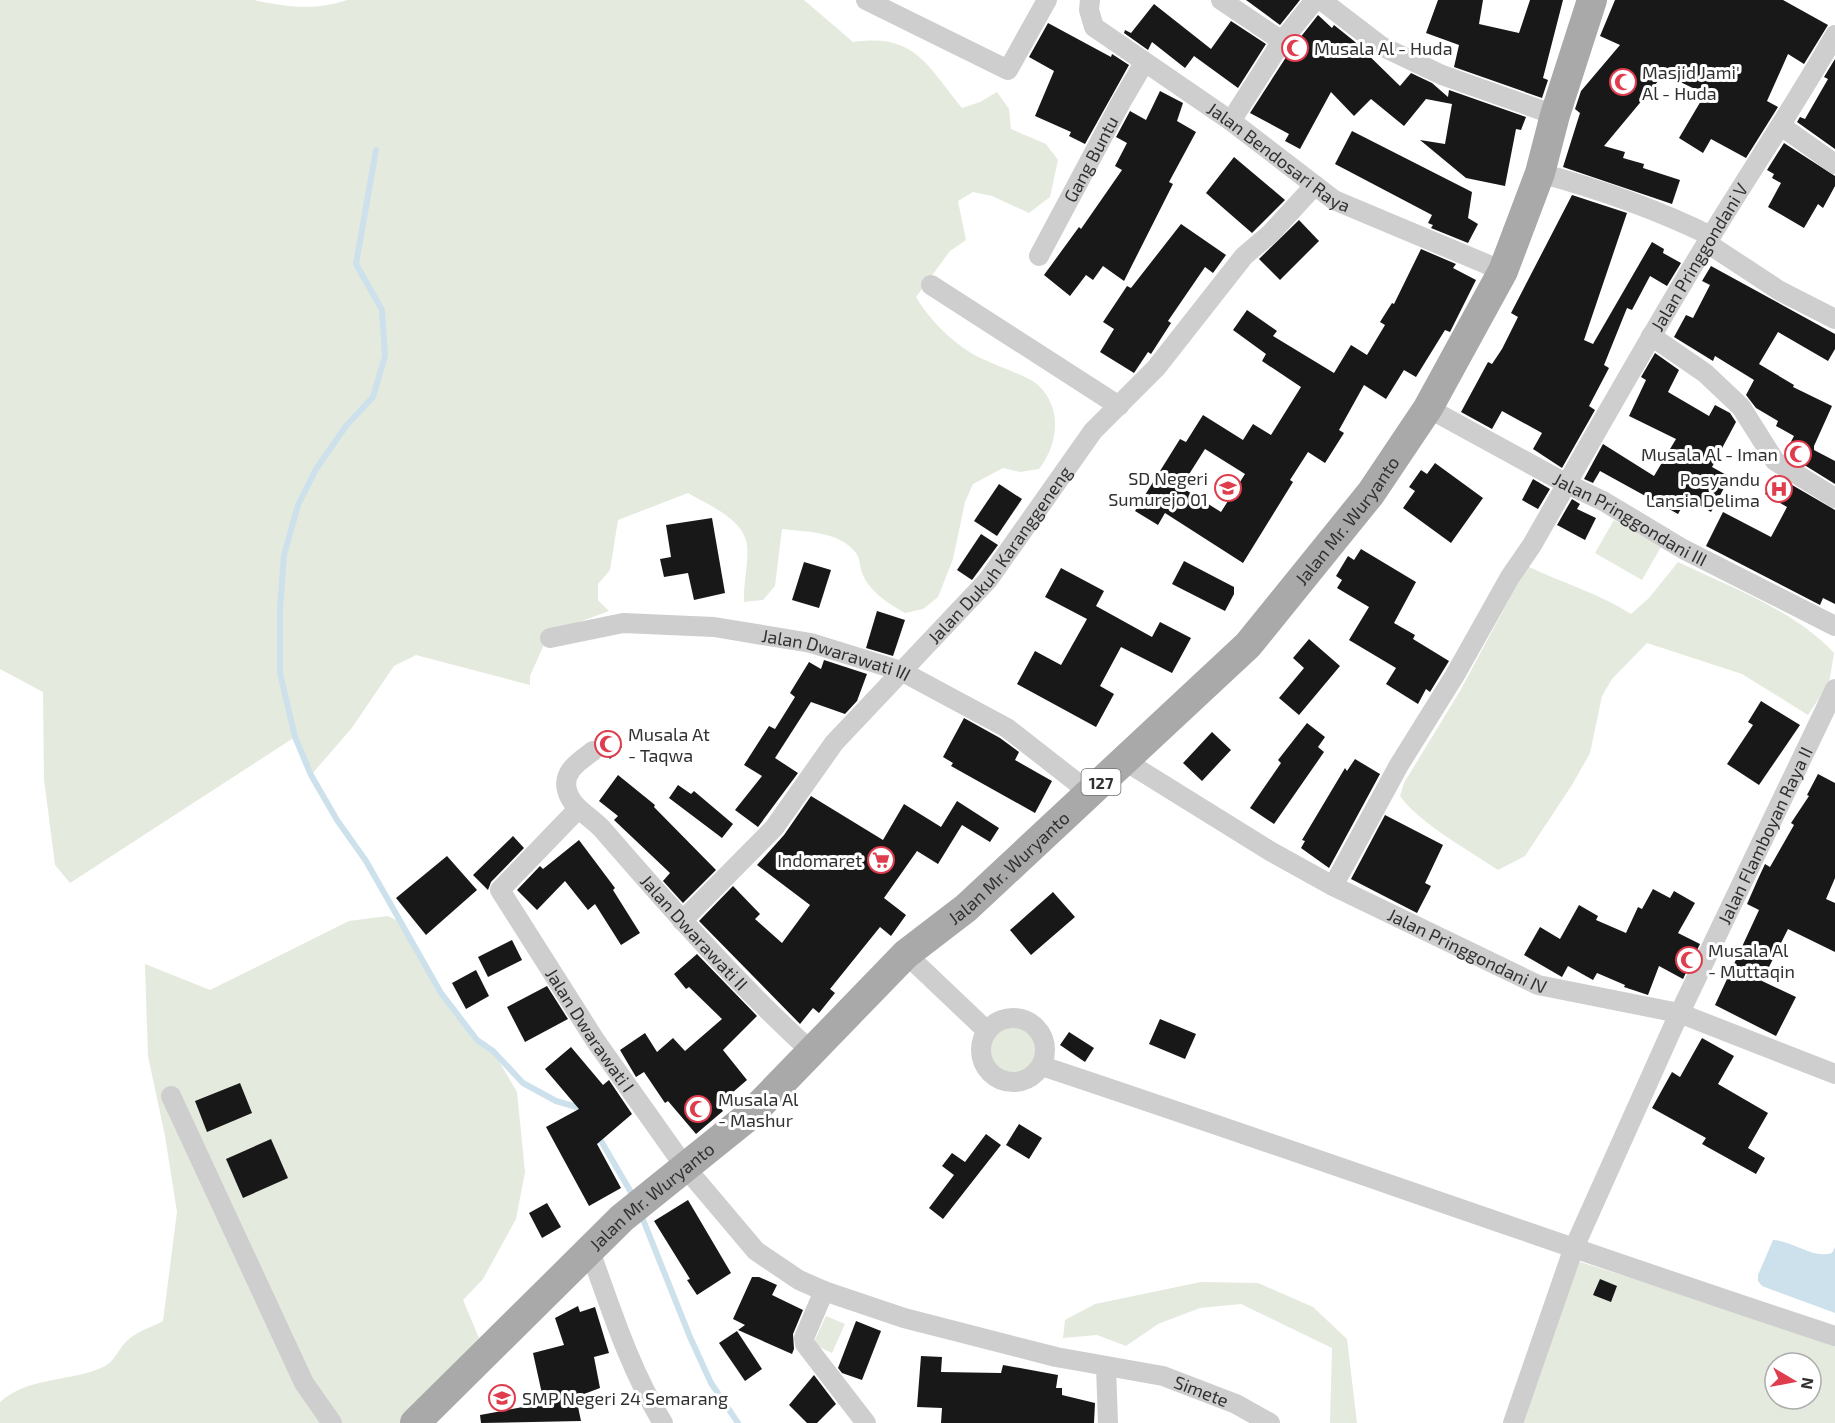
<svg xmlns="http://www.w3.org/2000/svg" width="1835" height="1423" viewBox="0 0 1835 1423" font-family="'Exo 2',sans-serif">
	<rect width="100%" height="100%" fill="#fff"/>
	<g fill="#e4eadd" fill-rule="evenodd">
		<path d="M0 0H254C285 7 315 11 347 0H804L853 42C915 33 927 65 962 108L980 102 997 92 1009 109 1011 129 1046 144 1058 160 1050 197 1029 213 992 196 973 192 958 201 966 240 950 251 916 297C929 319 949 339 971 353 987 363 1027 375 1038 385 1063 408 1058 445 1039 469L1020 472 1003 468 973 484 965 502 953 559 938 597 923 609 905 613C889 604 870 592 863 575 859 568 861 559 856 553 839 531 807 532 782 529L775 586 763 600 744 602C743 583 749 563 747 545 744 519 708 505 688 493L618 520 610 570 598 584V600L609 611 549 633 530 676V685L416 655 394 666 351 729 311 775 295 737 70 883 55 865 44 779 43 692 0 669Z"/>
		<path d="M1614 520 1661 547 1642 580 1595 553Z"/>
		<path d="M1678 562C1730 587 1794 610 1834 653L1829 683 1808 715 1742 674 1647 643 1612 679 1602 696 1590 753 1572 785 1525 856 1498 870C1469 850 1420 824 1400 796L1404 783 1460 691 1527 566C1562 583 1598 593 1631 614L1649 598Z"/>
		<path d="M388 916 398 921 441 993 477 1040 493 1051 517 1092 525 1172 516 1219 483 1279 463 1300 479 1338 400 1423H0V1402C28 1377 68 1382 101 1368 116 1362 118 1348 129 1339 138 1331 152 1327 163 1321L177 1212 165 1136 148 1056 145 964 210 990 349 921Z"/>
		<circle cx="1013" cy="1051" r="25"/>
		<path d="M1577 1261 1835 1342V1423H1521ZM1775 1363H1811V1399H1775Z"/>
		<path d="M1201 1282 1258 1283 1313 1307 1347 1339 1357 1423H1330L1332 1348 1241 1304 1200 1308 1158 1324 1126 1346 1097 1335 1063 1338 1065 1320 1095 1304Z"/>
		<path d="M826 1316 845 1324 832 1353 813 1344Z"/>
	</g>
	<path fill="#cde1ec" d="M1773 1240C1793 1241 1812 1259 1832 1253L1835 1247V1313L1762 1286 1758 1281V1275Z"/>
	<g fill="none" stroke-linecap="round" stroke-linejoin="round">
		<g stroke="#cde1ec" stroke-width="6">
			<path d="M376 150 356 264 382 310 385 356 373 397 346 426 316 469 298 505 284 555 280 609V673L295 737 311 775 337 820 366 861 441 993 477 1040 493 1051 523 1083 556 1101 580 1108"/>
			<path d="M597 1134 632 1194"/>
			<path d="M642 1217 690 1337 711 1383 738 1423"/>
		</g>
	</g>
	<g fill="#181818" fill-rule="evenodd">
		<path d="M1246 0H1300L1280 25Z"/>
		<path d="M1438 0H1483L1479 24 1519 33 1530 0H1563L1543 78 1548 80 1542 98 1454 67 1459 45 1426 33Z"/>
		<path d="M1615 0H1783L1828 25 1804 64 1788 54 1767 101 1778 107 1746 158 1711 139 1703 153 1679 138 1705 94 1664 74 1604 146 1625 152 1623 158 1644 164 1643 168 1680 180 1672 204 1563 167 1580 113 1575 109 1581 91 1620 45 1600 36Z"/>
		<path d="M1154 4 1211 49 1231 21 1266 44 1238 88 1194 56 1185 68 1152 42 1148 50 1124 33 1125 30 1131 33Z"/>
		<path d="M1318 15 1332 28 1334 25 1354 41 1400 86 1411 73 1432 83 1448 97 1449 90 1526 117 1521 130 1516 129 1505 186 1466 178 1420 140 1445 144 1452 104 1426 99 1404 126 1371 99 1354 116 1331 92 1300 149 1285 141 1289 134 1250 113 1292 48Z"/>
		<path d="M1048 23 1111 57 1112 54 1129 65 1085 144 1069 136 1071 132 1035 116 1054 71 1029 57Z"/>
		<path d="M1835 59V149L1797 122 1800 117 1805 119 1828 79 1824 77Z"/>
		<path d="M1160 91 1183 103 1177 121 1196 132 1169 182 1173 184 1124 281 1103 266 1093 280 1086 275 1070 296 1044 275 1079 227 1081 229 1122 170 1115 166 1127 143 1116 137 1130 111 1146 120Z"/>
		<path d="M1352 131 1472 192 1468 218 1478 224 1468 243 1431 228 1433 225 1428 223 1432 215 1335 164Z"/>
		<path d="M1784 143 1835 176V186L1823 208 1818 204 1804 228 1768 207 1781 183 1772 178 1774 174 1767 170Z"/>
		<path d="M1234 157 1285 200 1252 233 1206 193Z"/>
		<path d="M1572 195 1627 213 1584 340 1593 344 1652 242 1664 249 1663 253 1681 263 1667 286 1650 276 1632 310 1627 308 1604 365 1609 368 1589 406 1595 410 1562 468 1533 449 1542 433 1502 411 1492 429 1461 412 1488 362 1492 364 1502 349 1518 317 1511 313Z"/>
		<path d="M1299 220 1319 241 1280 280 1259 259Z"/>
		<path d="M1181 224 1226 255 1213 273 1205 267 1168 321 1171 323 1151 354 1148 352 1134 373 1100 352 1114 329 1103 322 1127 286 1131 288Z"/>
		<path d="M1421 249 1456 264 1453 268 1476 280 1450 332 1445 330 1416 377 1404 370 1386 399 1364 385 1339 430 1344 433 1325 463 1308 452 1290 480 1293 482 1243 563 1165 513 1158 525 1135 511 1180 439 1186 442 1203 415 1243 440 1253 424 1271 435 1301 387 1262 361 1266 354 1233 330 1247 310 1277 331 1273 336 1334 373 1351 345 1367 355 1385 325 1380 322 1392 303 1394 304ZM1205 449 1245 474 1221 512 1181 487Z"/>
		<path d="M1711 266 1835 334V349L1828 361 1778 332 1759 364 1794 385 1793 387 1832 406 1814 446V450L1835 461V484L1785 453 1794 436 1776 426 1778 421 1756 408 1746 395 1754 380 1715 356 1713 361 1674 337 1686 315 1693 318 1710 285 1702 281Z"/>
		<path d="M1655 353 1679 370 1668 392 1709 416 1715 405 1730 413 1736 422 1712 467 1730 477 1711 512 1687 498 1678 514 1600 471 1593 483 1584 479 1603 444 1654 476 1676 439 1629 416 1646 380 1641 377Z"/>
		<path d="M1435 463 1483 498 1451 543 1403 508 1415 491 1409 487 1421 470 1427 474Z"/>
		<path d="M1775 475 1835 510V604L1823 598 1820 605 1706 546 1723 512 1771 537 1787 507 1765 494Z"/>
		<path d="M1533 479 1550 489 1538 509 1522 500Z"/>
		<path d="M999 484 1022 499 997 536 974 521Z"/>
		<path d="M1572 499 1580 504 1577 509 1596 518 1585 540 1557 525Z"/>
		<path d="M712 518 725 593 694 600 688 573 664 577 660 559 671 557 666 525Z"/>
		<path d="M981 534 998 545 972 580 957 570Z"/>
		<path d="M1361 549 1416 582 1394 623 1415 635 1413 639 1449 661 1430 692 1426 689 1418 704 1386 684 1396 668 1349 640 1369 607 1337 588 1342 580 1336 576 1348 556 1354 560Z"/>
		<path d="M1184 561 1234 587V594L1225 611 1172 584Z"/>
		<path d="M804 562 831 570 819 608 792 600Z"/>
		<path d="M1061 568 1104 591 1096 606 1152 637 1160 622 1191 638 1172 673 1121 647 1100 686 1114 694 1096 727 1017 684 1035 651 1061 665 1087 619 1045 597Z"/>
		<path d="M877 611 905 620 893 656 866 648Z"/>
		<path d="M1309 639 1340 666 1299 715 1279 698 1304 668 1293 658Z"/>
		<path d="M824 660 867 674 857 701 845 714 811 702 775 758 798 773 758 827 735 810 762 776 744 765 769 726 775 729 795 697 790 693 809 662 821 669Z"/>
		<path d="M1761 701 1800 725 1759 785 1727 764 1753 725 1748 722Z"/>
		<path d="M964 718 1000 738 1019 752 1015 760 1052 781 1035 813 951 766 953 763 943 757Z"/>
		<path d="M1307 723 1325 737 1318 747 1324 752 1274 824 1250 808 1281 763 1278 760Z"/>
		<path d="M606 730 622 747 610 759 605 753 602 743 596 740Z"/>
		<path d="M1212 732 1231 750 1202 781 1183 763Z"/>
		<path d="M1355 759 1380 774 1329 868 1301 848 1305 841 1302 840 1345 768 1347 771Z"/>
		<path d="M1818 774 1835 783V878L1826 899 1835 903V952L1788 929 1762 981 1796 997 1776 1036 1715 1005 1759 910 1747 904 1758 879 1765 864 1770 867 1794 825 1791 823 1809 796 1807 795Z"/>
		<path d="M618 775 655 805 654 807 716 870 683 903 663 881 670 873 614 820 618 816 599 801Z"/>
		<path d="M678 785 691 794 694 791 733 824 722 838 669 798Z"/>
		<path d="M811 796 883 840 904 804 941 827 957 801 999 828 990 842 962 825 938 864 917 851 884 898 906 915 891 936 880 927 830 989 835 993 819 1013 813 1008 800 1024 699 921 733 886 760 914 755 919 782 943 810 905 757 865 784 835Z"/>
		<path d="M1385 815 1443 845 1425 883 1431 886 1417 913 1351 879Z"/>
		<path d="M513 836 524 848 491 882 488 890 473 875Z"/>
		<path d="M579 840 615 888 613 890 640 933 621 945 595 904 588 910 565 881 537 910 517 890 540 866 543 869Z"/>
		<path d="M447 856 477 890 426 935 396 898Z"/>
		<path d="M1653 889 1670 898 1674 891 1695 903 1678 933 1700 944 1683 979 1659 966 1648 995 1624 987 1625 985 1597 973 1593 980 1568 966 1562 977 1524 955 1540 927 1560 939 1579 905 1598 916 1596 920 1626 933 1638 907 1642 909Z"/>
		<path d="M1053 892 1075 917 1031 955 1010 930Z"/>
		<path d="M512 940 522 960 488 977 478 957Z"/>
		<path d="M697 954 757 1016 723 1050 747 1080 718 1105 723 1111 696 1134 668 1101 665 1103 644 1072 636 1077 620 1050 645 1033 657 1052 673 1038 685 1051 722 1019 689 987 686 989 674 974Z"/>
		<path d="M476 970 489 996 466 1009 452 983Z"/>
		<path d="M547 986 568 1019 525 1042 507 1007Z"/>
		<path d="M1160 1019 1196 1034 1185 1059 1149 1044Z"/>
		<path d="M1069 1032 1094 1048 1085 1062 1060 1045Z"/>
		<path d="M1702 1038 1734 1056 1718 1084 1768 1113 1748 1148 1765 1158 1756 1174 1702 1144 1706 1138 1652 1108 1672 1072 1680 1077Z"/>
		<path d="M571 1047 603 1085 609 1080 632 1114 597 1144 621 1188 589 1206 546 1127 579 1109 545 1069Z"/>
		<path d="M240 1083 252 1113 207 1132 195 1101Z"/>
		<path d="M1019 1124 1042 1138 1029 1159 1006 1145Z"/>
		<path d="M986 1134 1001 1145 943 1219 929 1208 954 1175 942 1166 952 1153 965 1162Z"/>
		<path d="M271 1139 288 1178 243 1198 226 1159Z"/>
		<path d="M688 1200 731 1273 697 1295 687 1280 690 1279 654 1221Z"/>
		<path d="M547 1203 561 1227 542 1238 529 1213Z"/>
		<path d="M752 1277H759L777 1285 772 1295 803 1310 793 1334 794 1349 792 1354 738 1330 745 1325 733 1319Z"/>
		<path d="M1600 1279 1617 1286 1611 1302 1593 1295Z"/>
		<path d="M578 1306 580 1312 595 1307 609 1353 594 1357 600 1388 576 1397 581 1421 481 1423 480 1415 544 1403 533 1353 564 1345 555 1318Z"/>
		<path d="M856 1321 881 1331 862 1380 842 1373 838 1368Z"/>
		<path d="M737 1331 762 1369 745 1381 719 1343Z"/>
		<path d="M921 1356 942 1357 941 1372 1001 1373 1003 1365 1058 1375 1056 1388H1062V1395L1095 1403 1094 1423H941L942 1408 917 1407Z"/>
		<path d="M814 1375 836 1404 817 1423H807L789 1405Z"/>
	</g>
	<g fill="none" stroke-linecap="round" stroke-linejoin="round">
		<g stroke="#cecece" stroke-width="20">
			<path d="M866 0 1008 70 1047 0"/>
			<path id="s1" d="M1090 0 1089 10 1094 27 1231 121 1334 200 1503 271"/>
			<path d="M1221 0 1282 41"/>
			<path d="M1321 0 1381 46 1442 75 1555 115"/>
			<path d="M1231 121 1282 41 1315 0"/>
			<path d="M1781 126 1835 164"/>
			<path d="M1540 173C1599 189 1656 209 1711 236"/>
			<path d="M1707 243 1780 291 1835 319"/>
			<path id="s2" d="M1039 256 1120 104 1144 63"/>
			<path d="M931 285 1119 406"/>
			<path d="M1651 336 1705 373 1741 407 1775 461 1835 498"/>
			<path id="s3" d="M1428 408 1567 484 1603 501 1683 549 1835 626"/>
			<path id="s4" d="M550 638 623 623 714 627 811 643 901 671 1007 728 1089 792"/>
			<path id="s5" d="M593 751C580 761 562 771 567 790 571 808 592 817 603 830 670 907 736 983 812 1052"/>
			<path id="s6" d="M1125 761 1270 851 1333 886 1538 985 1679 1013 1835 1074"/>
			<path id="s7" d="M578 809 500 890 595 1040 685 1167 756 1251 799 1280 824 1291 904 1318 1056 1357 1163 1376 1236 1404 1270 1423"/>
			<path id="s8" d="M1333 886 1399 765 1455 675 1510 577 1532 545C1590 443 1647 341 1708 241 1750 172 1795 105 1835 35"/>
			<path id="s9" d="M682 921 774 828 834 743 988 580 1093 431 1156 368 1244 256 1271 233 1315 185"/>
			<path d="M906 954 987 1031"/>
			<circle cx="1013" cy="1050" r="32"/>
			<path d="M1042 1066C1307 1154 1570 1249 1835 1336"/>
			<path d="M171 1096 304 1383 332 1423"/>
			<path d="M590 1251C611 1309 630 1370 663 1423"/>
			<path d="M824 1291 804 1338 805 1344 866 1423"/>
			<path d="M1106 1367 1108 1423"/>
			<path id="s10" d="M1513 1423 1573 1250 1673 1027 1835 689"/>
		</g>
		<path stroke="#a9a9a9" stroke-width="30" id="s11" d="M415 1423 622 1218 750 1115 906 954 966 908 1248 645 1371 493 1428 408 1503 271 1540 173 1555 115 1592 0"/>
	</g>
	<defs>
		<symbol id="mosque-ring" viewBox="-11 -11 22 22"><circle r="9.5" fill="#fff" stroke="#df3c4d" stroke-width="1.5"/><path d="M3.5-4.9A6 6 0 1 0 3.5 4.9A5 5 0 1 1 3.5-4.9Z" fill="#df3c4d"/></symbol>
		<symbol id="school-ring" viewBox="-11 -11 22 22"><circle r="9.5" fill="#fff" stroke="#df3c4d" stroke-width="1.5"/><path d="M0-5L7-2L0 1L-7-2ZM-4 1L0 2.5L4 1V4Q0 6-4 4Z" fill="#df3c4d"/></symbol>
		<symbol id="hospital-ring" viewBox="-11 -11 22 22"><circle r="9.5" fill="#fff" stroke="#df3c4d" stroke-width="1.5"/><path d="M-5-5h3v3.5h4V-5h3V5h-3V1.5h-4V5h-3Z" fill="#df3c4d"/></symbol>
		<symbol id="supermarket-ring" viewBox="-11 -11 22 22"><circle r="9.5" fill="#fff" stroke="#df3c4d" stroke-width="1.5"/><path d="M-6-5.5h2.5l.6 2H6L4.5 2H-2.5L-4.4-4H-6ZM-1.5 3.2a1.3 1.3 0 1 0 .1 0ZM3 3.2a1.3 1.3 0 1 0 .1 0Z" fill="#df3c4d"/></symbol>
	</defs>
	<g fill-rule="evenodd">
		<use href="#mosque-ring" x="1280" y="33" width="30" height="30"/>
		<use href="#mosque-ring" x="1608" y="67" width="30" height="30"/>
		<use href="#mosque-ring" x="1783" y="439" width="30" height="30"/>
		<use href="#school-ring" x="1213" y="473" width="30" height="30"/>
		<use href="#hospital-ring" x="1764" y="474" width="30" height="30"/>
		<use href="#mosque-ring" x="593" y="729" width="30" height="30"/>
		<use href="#supermarket-ring" x="866" y="845" width="30" height="30"/>
		<use href="#mosque-ring" x="1674" y="945" width="30" height="30"/>
		<use href="#mosque-ring" x="683" y="1094" width="30" height="30"/>
		<use href="#school-ring" x="487" y="1383" width="30" height="30"/>
	</g>
	<g text-anchor="middle" dominant-baseline="central" stroke-width="6" stroke-linejoin="round" paint-order="stroke">
		<rect fill="#fff" stroke="#6f6f6f" stroke-width="1.5" x="1081.5" y="769" width="39" height="26" rx="4.5"/>
		<g font-size="16" font-weight="bold" fill="#313131">
			<text x="1101" y="782">127</text>
		</g>
		<g font-size="18" fill="#313131" stroke="#fff" text-anchor="start">
			<text x="1314" y="48">Musala Al - Huda</text>
			<text x="1642" y="72">Masjid Jami'<tspan x="1642" dy="21">Al - Huda</tspan></text>
			<text x="1778" y="454" text-anchor="end">Musala Al - Iman</text>
			<text x="1208" y="478" text-anchor="end">SD Negeri<tspan x="1208" dy="21">Sumurejo 01</tspan></text>
			<text x="1760" y="479" text-anchor="end">Posyandu<tspan x="1760" dy="21">Lansia Delima</tspan></text>
			<text x="628" y="734">Musala At<tspan x="628" dy="21">- Taqwa</tspan></text>
			<text x="862" y="860" text-anchor="end">Indomaret</text>
			<text x="1708" y="950">Musala Al<tspan x="1708" dy="21">- Muttaqin</tspan></text>
			<text x="718" y="1099">Musala Al<tspan x="718" dy="21">- Mashur</tspan></text>
			<text x="522" y="1398">SMP Negeri 24 Semarang</text>
		</g>
		<g font-size="18" fill="#313131" stroke="#fff">
			<text stroke="none"><textPath href="#s1" startOffset="254">Jalan Bendosari Raya</textPath></text>
			<text stroke="none"><textPath href="#s2" startOffset="110">Gang Buntu</textPath></text>
			<text stroke="none"><textPath href="#s8" startOffset="728">Jalan Pringgondani V</textPath></text>
			<text stroke="none"><textPath href="#s3" startOffset="231">Jalan Pringgondani III</textPath></text>
			<text stroke="none"><textPath href="#s11" startOffset="1300">Jalan Mr. Wuryanto</textPath></text>
			<text stroke="none"><textPath href="#s9" startOffset="486">Jalan Dukuh Karanggeneng</textPath></text>
			<text stroke="none"><textPath href="#s4" startOffset="291">Jalan Dwarawati III</textPath></text>
			<text stroke="none"><textPath href="#s10" startOffset="640">Jalan Flamboyan Raya II</textPath></text>
			<text stroke="none"><textPath href="#s11" startOffset="814">Jalan Mr. Wuryanto</textPath></text>
			<text stroke="none"><textPath href="#s5" startOffset="242">Jalan Dwarawati II</textPath></text>
			<text stroke="none"><textPath href="#s6" startOffset="392">Jalan Pringgondani IV</textPath></text>
			<text stroke="none"><textPath href="#s7" startOffset="279">Jalan Dwarawati I</textPath></text>
			<text stroke="none"><textPath href="#s11" startOffset="328">Jalan Mr. Wuryanto</textPath></text>
			<text stroke="none"><textPath href="#s7" startOffset="1026">Simete</textPath></text>
		</g>
	</g>
	<g transform="translate(1793 1381) rotate(100)"><circle r="28" fill="#ffffff" stroke="#adadad" stroke-width="1.5"/>
	<path d="M0-4.5L10 22L0 15L-10 22Z" fill="#df3c4d"/>
	<text y="-9" font-size="16" font-weight="bold" text-anchor="middle" fill="#313131">N</text>
	</g>
</svg>
